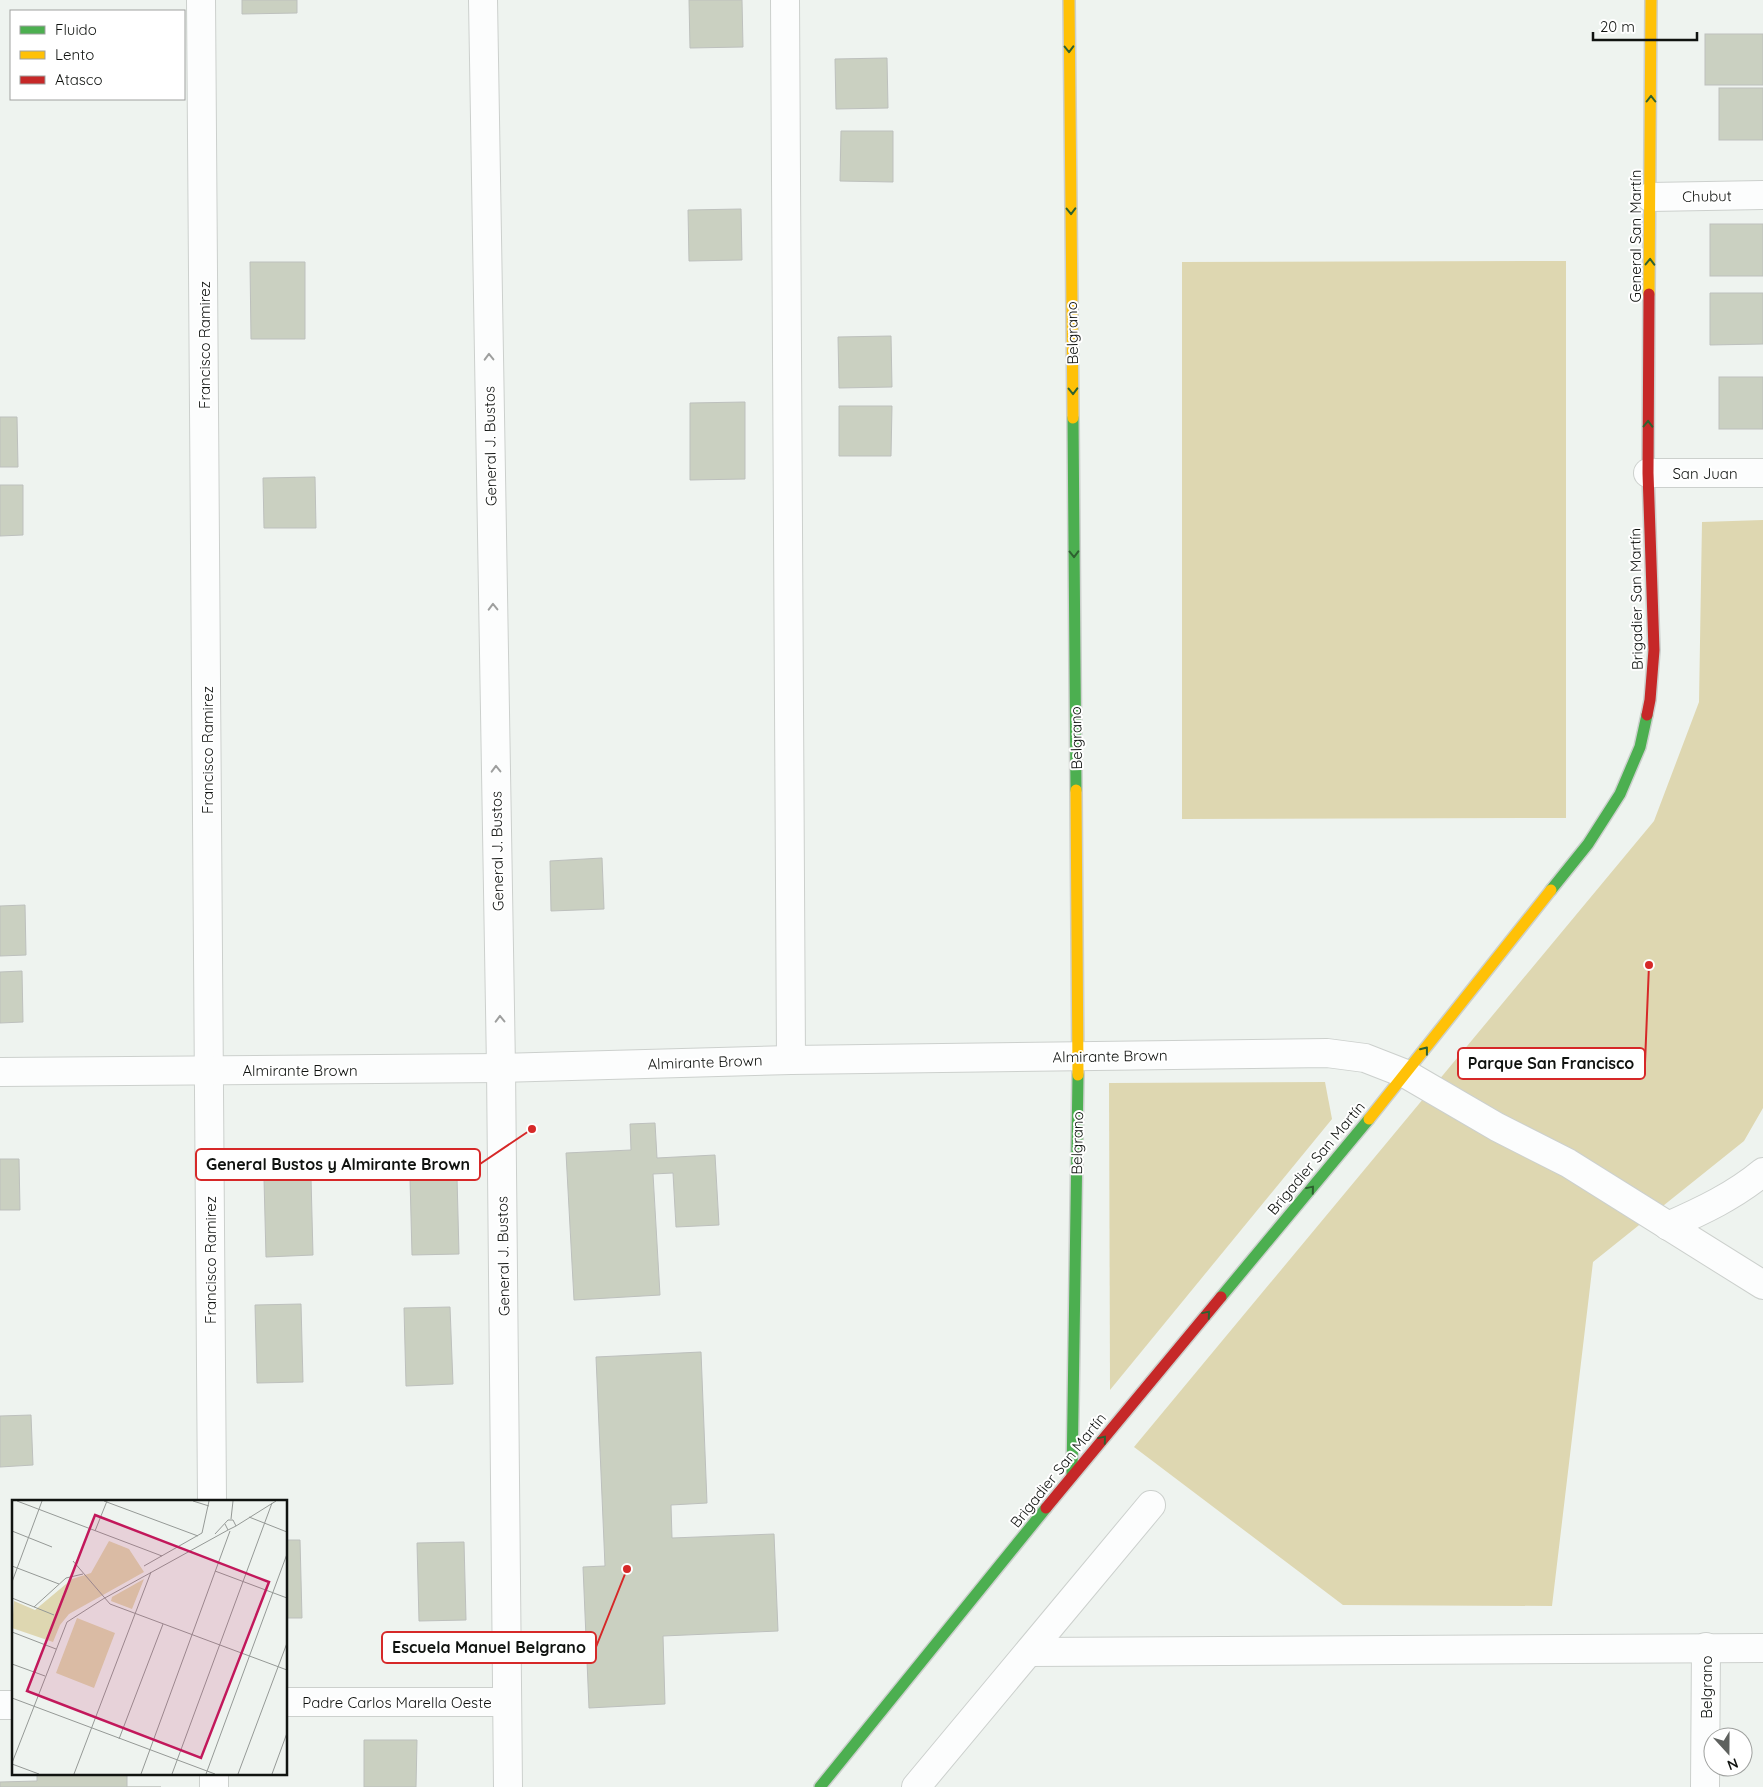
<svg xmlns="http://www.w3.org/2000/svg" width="1763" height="1787" viewBox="0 0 1763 1787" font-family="Quicksand,sans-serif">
	<rect width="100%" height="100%" fill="#eef3ef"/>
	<g fill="#ded7b1">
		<path d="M1566 261V818L1182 819V262Z"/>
		<path d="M1763 520V1108L1744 1141 1593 1262 1552 1606 1343 1605 1134 1447 1654 821 1699 702 1702 522Z"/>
		<path d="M1325 1082 1332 1119 1110 1390 1109 1083Z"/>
	</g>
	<g fill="#cad0c1" stroke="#bdc0bd">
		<path d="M242 0H297V13L242 14Z"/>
		<path d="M689 0H742L743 47 690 48Z"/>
		<rect x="1705" y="34" width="58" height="51"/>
		<path d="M887 58 888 108 836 109 835 59Z"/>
		<rect x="1719" y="88" width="44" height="52"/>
		<path d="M841 131H893V182L840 181Z"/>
		<path d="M741 209 742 260 689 261 688 210Z"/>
		<rect x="1710" y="224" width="53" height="52"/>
		<path d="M250 262H305V339H251Z"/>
		<path d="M1710 293H1763V344L1710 345Z"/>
		<path d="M891 336 892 387 839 388 838 337Z"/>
		<rect x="1719" y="377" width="44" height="52"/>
		<path d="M745 402V479L690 480V403Z"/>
		<path d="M839 406H892L891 456H839Z"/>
		<path d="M0 417H17L18 467H0Z"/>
		<path d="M315 477 316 528H264L263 478Z"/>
		<path d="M0 485H23V535L0 536Z"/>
		<path d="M602 858 604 909 551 911 550 861Z"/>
		<path d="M25 905 26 955 0 956V906Z"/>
		<path d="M22 971 23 1022 0 1023V972Z"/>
		<path d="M655 1123 657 1158 715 1155 719 1225 676 1227 673 1173 653 1174 660 1295 574 1300 566 1153 631 1150 630 1124Z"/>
		<path d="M0 1159H19L20 1210H0Z"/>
		<path d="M457 1177 459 1254 412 1255 410 1178Z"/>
		<path d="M311 1178 313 1255 266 1257 264 1179Z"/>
		<path d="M301 1304 303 1382 257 1383 255 1305Z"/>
		<path d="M450 1307 453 1384 406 1386 404 1308Z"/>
		<path d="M701 1352 707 1503 671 1505 672 1538 774 1534 778 1631 663 1636 665 1704 589 1708 583 1567 605 1566 596 1357Z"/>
		<path d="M31 1415 33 1465 0 1467V1416Z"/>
		<path d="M286 1540H300L302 1618H286Z"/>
		<path d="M464 1542 466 1620 419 1621 417 1543Z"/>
		<path d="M364 1740H417L416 1787H364Z"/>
		<path d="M37 1773H127V1787H161H0V1782L37 1781Z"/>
	</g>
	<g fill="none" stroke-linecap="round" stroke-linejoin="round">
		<defs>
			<g id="street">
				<path d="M201 0 212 1501"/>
				<path d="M483 0 501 1068 508 1787"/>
				<path d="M785 0 791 1060"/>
				<path d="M1650 197 1763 195"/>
				<path d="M1648 473H1763"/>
				<path d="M0 1072 501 1068 791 1060 1327 1053 1365 1058 1406 1074 1497 1127 1568 1163 1763 1285"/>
				<path d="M1668 1226C1702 1211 1734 1196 1763 1172"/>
				<path d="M1029 1652 1763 1648"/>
				<path d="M286 1702H507"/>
				<path d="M0 1705H14"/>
				<path d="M214 1773V1787"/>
				<path d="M916 1787 1151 1505"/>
				<path d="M1705 1787 1706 1647"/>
			</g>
			<g id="fast">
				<path d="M1073 418 1076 790"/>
				<path d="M1551 890 1588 844 1620 794 1640 747 1647 715"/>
				<path d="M1221 1297 1369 1119"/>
				<path d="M1072 1476 1078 1075"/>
				<path d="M820 1787 1046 1508"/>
			</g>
			<g id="slow">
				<path d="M1069 0 1073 418"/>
				<path d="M1649 294 1651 0"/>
				<path d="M1076 790 1078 1075"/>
				<path d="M1369 1119 1551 890"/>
			</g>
			<g id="jam">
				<path d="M1647 715 1650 700 1654 650 1648 473 1649 294"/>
				<path d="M1046 1508 1221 1297"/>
			</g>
		</defs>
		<use href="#street" stroke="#ccd0cd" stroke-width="30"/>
		<use href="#fast" stroke="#ccd0cd" stroke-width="14"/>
		<use href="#slow" stroke="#ccd0cd" stroke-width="14"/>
		<use href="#jam" stroke="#ccd0cd" stroke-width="14"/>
		<use href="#street" stroke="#fcfdfd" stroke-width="28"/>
		<use href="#fast" stroke="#4caf50" stroke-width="11"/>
		<use href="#slow" stroke="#ffc107" stroke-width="11"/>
		<use href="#jam" stroke="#c62828" stroke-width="11"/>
	</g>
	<defs><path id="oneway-chevron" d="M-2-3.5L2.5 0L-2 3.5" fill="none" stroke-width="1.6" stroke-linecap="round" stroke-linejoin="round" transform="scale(1.25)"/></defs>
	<g stroke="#2e6130">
		<use href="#oneway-chevron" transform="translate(1069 49) rotate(89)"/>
		<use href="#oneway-chevron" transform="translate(1651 99) rotate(-90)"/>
		<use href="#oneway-chevron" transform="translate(1071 211) rotate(89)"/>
		<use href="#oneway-chevron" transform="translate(1650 262) rotate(-89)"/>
		<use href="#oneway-chevron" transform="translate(1073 391) rotate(89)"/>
		<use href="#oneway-chevron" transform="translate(1648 424) rotate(-89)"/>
		<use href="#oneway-chevron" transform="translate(1074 554) rotate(89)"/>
		<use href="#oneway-chevron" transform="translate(1425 1050) rotate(-52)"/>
		<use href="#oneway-chevron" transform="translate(1311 1189) rotate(-50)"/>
		<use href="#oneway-chevron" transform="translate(1207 1314) rotate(-50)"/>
		<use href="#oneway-chevron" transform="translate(1103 1439) rotate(-50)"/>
	</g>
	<g stroke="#9e9f9e">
		<use href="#oneway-chevron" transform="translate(489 357) rotate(-91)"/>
		<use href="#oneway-chevron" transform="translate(493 607) rotate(-91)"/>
		<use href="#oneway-chevron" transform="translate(496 769) rotate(-91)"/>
		<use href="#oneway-chevron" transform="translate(500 1019) rotate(-91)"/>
	</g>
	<g text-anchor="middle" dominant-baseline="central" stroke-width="4" stroke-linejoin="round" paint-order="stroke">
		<g font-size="15" fill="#101310" stroke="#fff">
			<text transform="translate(1707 196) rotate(-1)">Chubut</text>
			<text transform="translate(1635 236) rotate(-90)">General San Martín</text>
			<text transform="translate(1072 333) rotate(-91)">Belgrano</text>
			<text transform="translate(204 345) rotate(-90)">Francisco Ramirez</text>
			<text transform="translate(490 446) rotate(-91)">General J. Bustos</text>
			<text x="1705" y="473">San Juan</text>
			<text transform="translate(1636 599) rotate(-91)">Brigadier San Martín</text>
			<text transform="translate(1076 738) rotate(-91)">Belgrano</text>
			<text transform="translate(207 750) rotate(-90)">Francisco Ramirez</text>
			<text transform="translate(497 851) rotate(-91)">General J. Bustos</text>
			<text transform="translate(1110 1056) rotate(-1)">Almirante Brown</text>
			<text transform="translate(705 1062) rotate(-2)">Almirante Brown</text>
			<text x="300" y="1070">Almirante Brown</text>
			<text transform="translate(1077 1143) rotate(-89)">Belgrano</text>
			<text transform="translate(1316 1158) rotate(-50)">Brigadier San Martín</text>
			<text transform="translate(503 1256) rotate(-91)">General J. Bustos</text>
			<text transform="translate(210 1260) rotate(-90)">Francisco Ramirez</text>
			<text transform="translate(1058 1470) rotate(-51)">Brigadier San Martín</text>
			<text transform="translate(1706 1687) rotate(-90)">Belgrano</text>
			<text x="397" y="1702">Padre Carlos Marella Oeste</text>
		</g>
	</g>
	<g transform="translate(12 1500)">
		<rect width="275" height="275" fill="#eef3ef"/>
		<path d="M97 41 117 49 132 72 57 114 48 125 41 142 0 128 2 101 23 110 60 79 79 73ZM132 79 120 109 99 101 100 97ZM65 118 103 133 82 188 44 173Z" fill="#ded7b1"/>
		<path fill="none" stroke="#959996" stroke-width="1" d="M5 1 150 56M92 1 186 36M181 1 197 6M237 17 275 32M219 19 221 1M224 26 264 1M0 31 40 47M83 31 95 1M203 34 216 20H221L224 26 216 30 213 24M61 61 98 104 275 170M0 66 47 84M132 66 190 33 197 1M203 71 275 98M0 82 30 1M0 98 42 115M22 107 54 78 71 74M0 132 44 149M0 164 33 176M0 198 203 274M107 239 151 124M0 263 55 122 91 99 216 30M0 264 27 274M62 274 139 72M129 274 218 31M160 274 260 3M194 274 275 54M226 274 275 143M260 274 275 233"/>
		<path fill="#c2185b" fill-opacity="0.15" stroke="#c2185b" stroke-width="2.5" d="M83 15 257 82 189 258 15 191Z"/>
		<rect width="275" height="275" fill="none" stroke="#101310" stroke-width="2.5"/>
	</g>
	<path fill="none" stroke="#d62828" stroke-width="2" d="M1649 965L1645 1063M532 1129L480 1164M627 1569L596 1647"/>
	<g fill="#d62828" stroke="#fff" stroke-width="2">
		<circle cx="1649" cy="965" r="5"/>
		<circle cx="532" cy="1129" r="5"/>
		<circle cx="627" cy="1569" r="5"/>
	</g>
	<g fill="#fff" stroke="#d62828" stroke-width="2">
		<rect x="1458" y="1048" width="187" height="31" rx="5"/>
		<rect x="196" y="1149" width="284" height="31" rx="5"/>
		<rect x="382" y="1632" width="214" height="31" rx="5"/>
	</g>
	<g font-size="16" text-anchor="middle" font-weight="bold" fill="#101310">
		<text x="1551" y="1069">Parque San Francisco</text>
		<text x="338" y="1170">General Bustos y Almirante Brown</text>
		<text x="489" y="1653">Escuela Manuel Belgrano</text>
	</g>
	<rect x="10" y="10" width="175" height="90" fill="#ffffff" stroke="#9fa19f"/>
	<rect x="20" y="26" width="25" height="8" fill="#4caf50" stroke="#9fa19f"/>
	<text x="55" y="35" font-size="15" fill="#101310">Fluido</text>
	<rect x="20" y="51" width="25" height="8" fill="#ffc107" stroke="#9fa19f"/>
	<text x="55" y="60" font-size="15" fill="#101310">Lento</text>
	<rect x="20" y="76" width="25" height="8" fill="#c62828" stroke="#9fa19f"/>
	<text x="55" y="85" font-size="15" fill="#101310">Atasco</text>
	<g transform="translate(1728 1752) rotate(159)"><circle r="24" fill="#ffffff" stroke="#9fa19f"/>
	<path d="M0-4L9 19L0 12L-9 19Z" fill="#5e615e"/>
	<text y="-8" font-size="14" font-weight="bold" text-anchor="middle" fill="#101310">N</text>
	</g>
	<path d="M1593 32v8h104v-8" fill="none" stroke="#101310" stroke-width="2.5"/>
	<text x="1600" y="32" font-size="15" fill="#101310" stroke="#ffffff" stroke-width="4" paint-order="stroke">20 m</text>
</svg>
